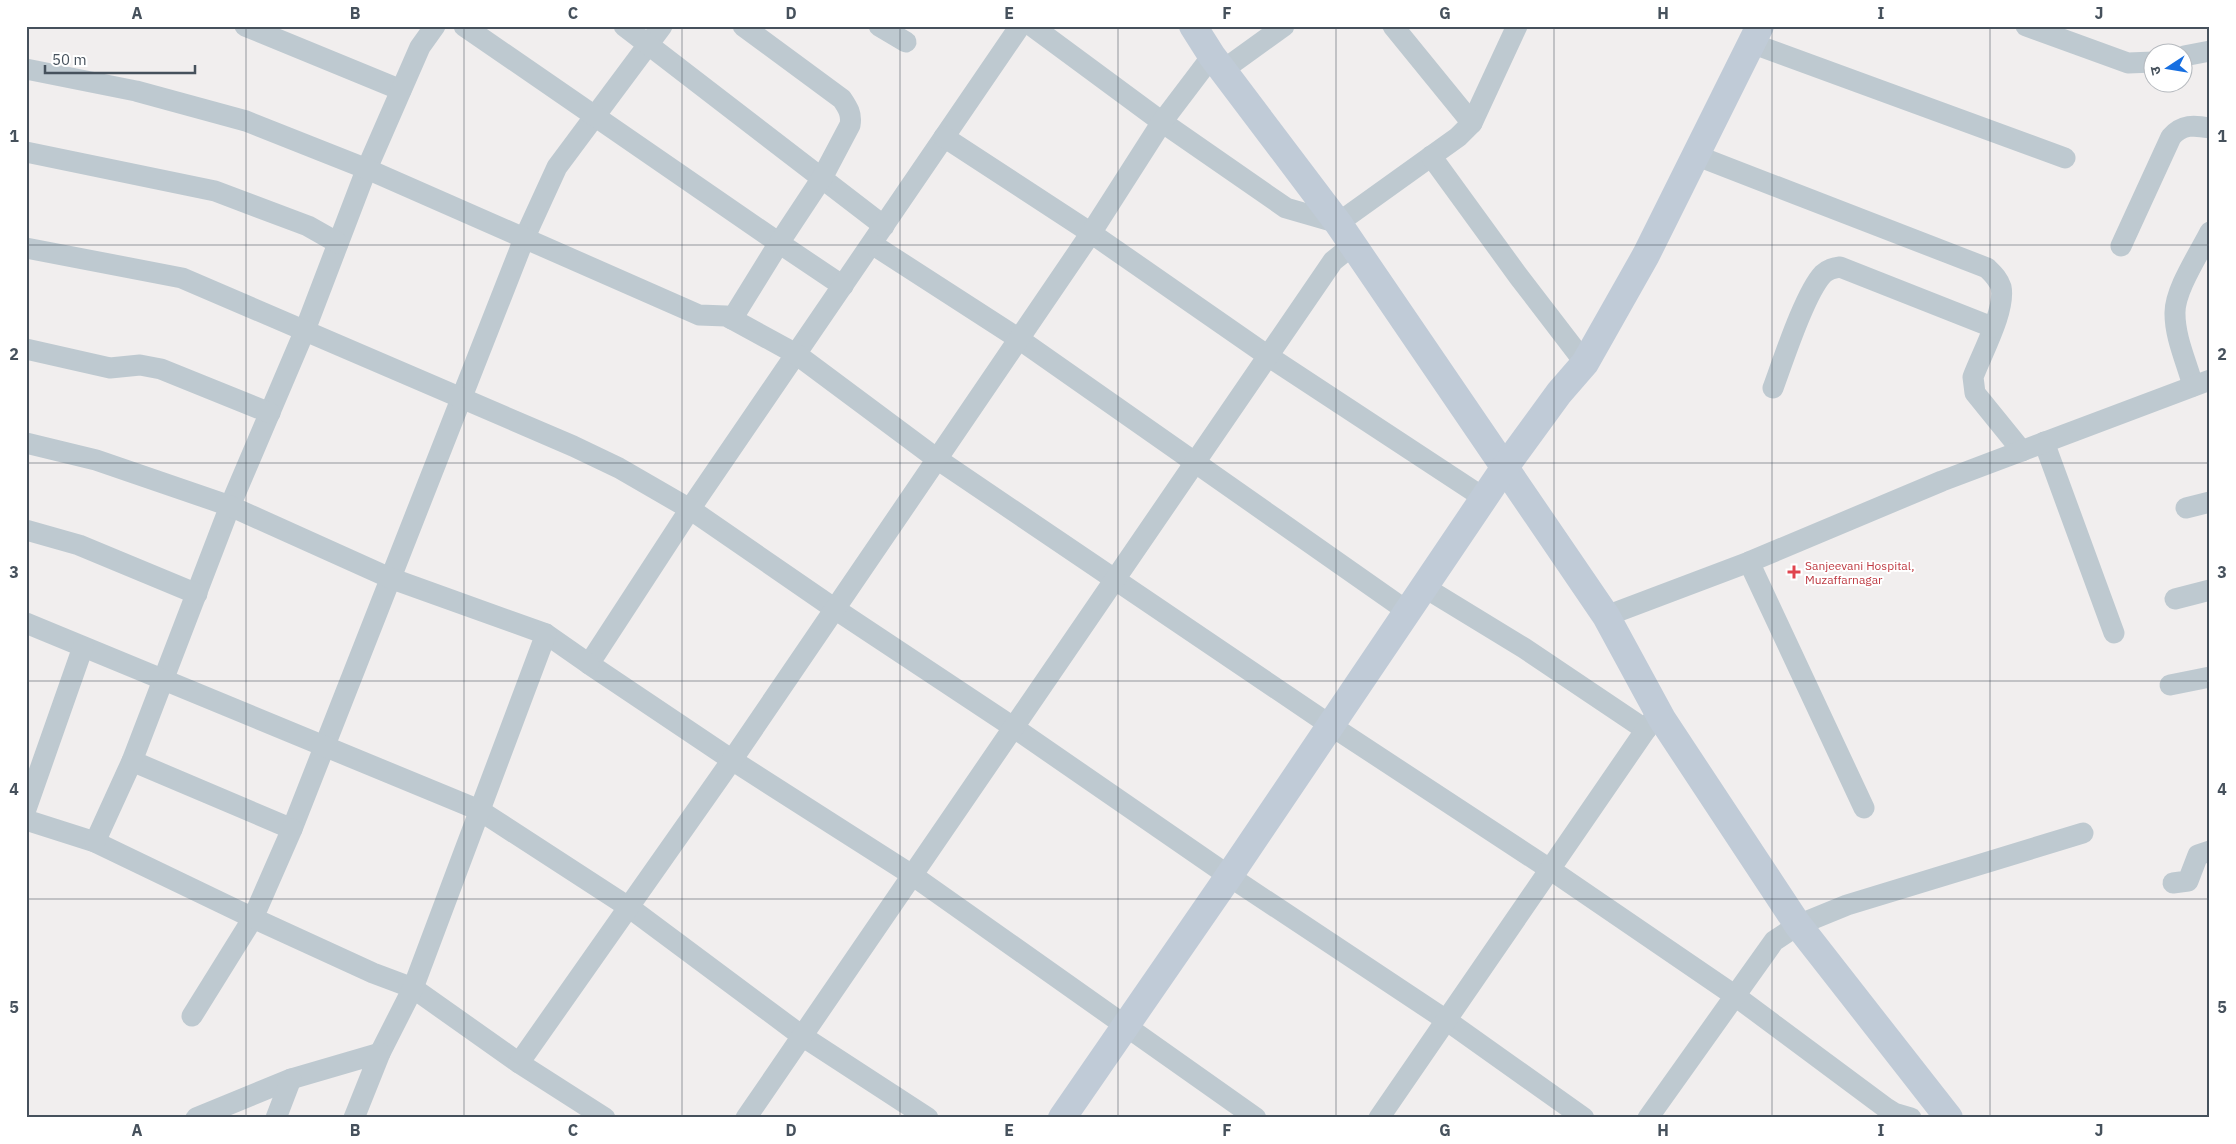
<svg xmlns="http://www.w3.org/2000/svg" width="2236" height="1144" viewBox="0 0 2236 1144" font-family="'IBM Plex Sans','Noto Sans Devanagari',sans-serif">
	<rect width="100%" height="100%" fill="#f1eeee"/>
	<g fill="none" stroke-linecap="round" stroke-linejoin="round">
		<g stroke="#bec9d0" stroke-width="21">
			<path d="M245 26 401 90"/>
			<path d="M435 26 420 47 365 173 305 330 230 506 132 761 292 829 524 239 557 167 662 26"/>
			<path d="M464 26 779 243 732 319"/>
			<path d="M624 26 884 226"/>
			<path d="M743 26 842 99C848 108 852 114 850 125L822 178 779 243 843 286"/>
			<path d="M879 26 906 42"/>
			<path d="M1020 26 690 509 589 664 732 760 912 875 1256 1118"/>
			<path d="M1032 26 1162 122 1286 208 1338 223 1458 137 1472 123 1517 26"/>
			<path d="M1393 26 1472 123"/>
			<path d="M2026 26 2128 63 2154 62"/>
			<path d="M1751 43 2065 158"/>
			<path d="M2184 56 2210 51"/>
			<path d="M26 69 136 91 246 121 367 169 699 315 726 316 732 319 796 354 937 459 1330 725 1551 870 1734 995 1886 1108 1894 1113 1911 1118"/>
			<path d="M1223 70 1284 26"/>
			<path d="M944 137 1091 233 1268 356 1484 498"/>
			<path d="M26 152 215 191 308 226 338 243"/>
			<path d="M1695 155 1987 268C1993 274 1998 278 2001 287 2006 310 1981 355 1973 377L1975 393 2022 451"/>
			<path d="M1431 156 1519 277 1585 363"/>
			<path d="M872 244 1019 339 1407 611"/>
			<path d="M2121 246 2171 137C2182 124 2194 125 2210 128"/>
			<path d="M26 248 182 278 573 446 619 468 690 509 835 609 1013 727 1229 876 1446 1020 1584 1118"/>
			<path d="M26 349 110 368 140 365 161 369 270 413"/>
			<path d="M2193 386C2187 363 2175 338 2175 314 2174 291 2199 254 2210 232"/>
			<path d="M1773 388C1783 361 1805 293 1823 274 1828 269 1833 268 1840 267L1992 327"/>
			<path d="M2044 442 2114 633"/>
			<path d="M26 443 96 460 230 506 390 578 546 634 589 664"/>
			<path d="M2186 508 2210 502"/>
			<path d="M26 530 79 545 197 594"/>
			<path d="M1749 562 1864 808"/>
			<path d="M1424 587 1524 648 1646 730"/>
			<path d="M2175 599 2210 590"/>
			<path d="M1606 616 1749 562 1942 481 2210 380"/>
			<path d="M26 623 479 810 630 908 802 1036 928 1118"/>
			<path d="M2170 685 2210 677"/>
			<path d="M26 809 83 647"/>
			<path d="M26 820 95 842 253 918 192 1016"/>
			<path d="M292 829 253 918 373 973 413 988 519 1063"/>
			<path d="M95 842 132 761"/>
			<path d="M2173 883 2188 881 2198 855 2210 851"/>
			<path d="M380 1053 413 988 546 634"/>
			<path d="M196 1118 291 1079 380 1053 354 1118"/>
			<path d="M276 1118 291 1079"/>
			<path d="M605 1118 519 1063 732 760 1091 233 1162 122 1212 56"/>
			<path d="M746 1118 1333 261 1353 245"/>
			<path d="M1379 1118 1658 712"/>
			<path d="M1648 1118 1774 941 1798 925 1847 905 2083 833"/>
		</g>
		<g stroke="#c0cbd7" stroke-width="28">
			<path d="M1193 26 1212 56 1338 223 1606 616 1662 719 1798 925 1949 1118"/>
			<path d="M1062 1118 1229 876 1505 467 1559 393 1585 363 1646 255 1760 26"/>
		</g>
	</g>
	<path fill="none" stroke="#46515c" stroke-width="1" stroke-opacity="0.55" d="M246 26V1118M464 26V1118M682 26V1118M900 26V1118M1118 26V1118M1336 26V1118M1554 26V1118M1772 26V1118M1990 26V1118M26 245H2210M26 463H2210M26 681H2210M26 899H2210"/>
	<path fill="#e0444e" stroke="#fff" stroke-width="2" d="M1791.5 564.5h5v5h5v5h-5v5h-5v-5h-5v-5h5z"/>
	<g text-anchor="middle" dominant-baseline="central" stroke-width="4" stroke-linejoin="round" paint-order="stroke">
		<g font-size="12" fill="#be3a42" stroke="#fff" text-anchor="start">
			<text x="1805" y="565">Sanjeevani Hospital,<tspan x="1805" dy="14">Muzaffarnagar</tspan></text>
		</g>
	</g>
	<rect width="2236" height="1144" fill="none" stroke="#ffffff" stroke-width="55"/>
	<g transform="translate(2168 68) rotate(258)"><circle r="24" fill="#ffffff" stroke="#b5b9be"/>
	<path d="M0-4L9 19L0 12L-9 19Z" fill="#176fe1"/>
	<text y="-8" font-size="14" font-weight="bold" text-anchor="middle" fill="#46515c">उ</text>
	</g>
	<path d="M45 65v8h150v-8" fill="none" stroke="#46515c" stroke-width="2.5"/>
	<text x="52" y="65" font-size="15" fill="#46515c" stroke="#ffffff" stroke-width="4" paint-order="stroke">50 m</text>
	<rect x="28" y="28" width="2180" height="1088" fill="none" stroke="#46515c" stroke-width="2"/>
	<g font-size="16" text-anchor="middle" font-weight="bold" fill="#46515c">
		<text x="137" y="19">A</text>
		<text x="355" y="19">B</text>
		<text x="573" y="19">C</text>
		<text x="791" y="19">D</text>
		<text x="1009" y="19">E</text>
		<text x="1227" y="19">F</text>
		<text x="1445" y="19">G</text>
		<text x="1663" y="19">H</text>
		<text x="1881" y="19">I</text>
		<text x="2099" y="19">J</text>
		<text x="14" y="142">1</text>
		<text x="2222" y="142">1</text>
		<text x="14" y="360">2</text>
		<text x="2222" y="360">2</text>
		<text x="14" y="578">3</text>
		<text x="2222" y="578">3</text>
		<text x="14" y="795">4</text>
		<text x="2222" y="795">4</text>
		<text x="14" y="1013">5</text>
		<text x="2222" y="1013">5</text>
		<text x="137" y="1136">A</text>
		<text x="355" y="1136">B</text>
		<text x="573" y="1136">C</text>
		<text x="791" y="1136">D</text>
		<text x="1009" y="1136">E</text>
		<text x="1227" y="1136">F</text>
		<text x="1445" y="1136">G</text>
		<text x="1663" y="1136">H</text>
		<text x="1881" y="1136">I</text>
		<text x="2099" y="1136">J</text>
	</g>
</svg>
